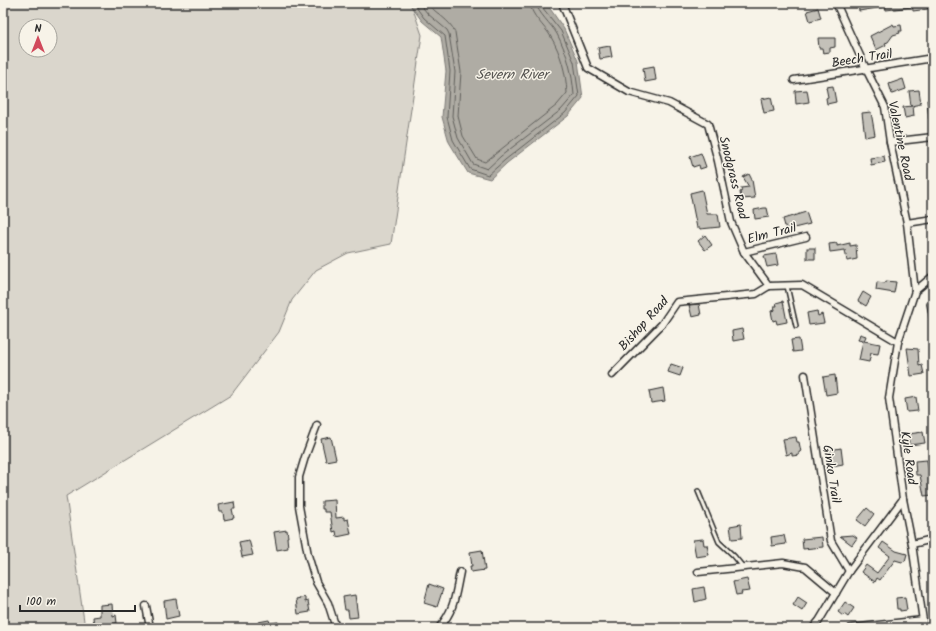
<svg xmlns="http://www.w3.org/2000/svg" width="936" height="631" viewBox="0 0 936 631" font-family="Kalam,sans-serif">
	<rect width="100%" height="100%" fill="#f7f3e8"/>
	<filter id="ink" filterUnits="userSpaceOnUse"><feTurbulence type="fractalNoise" baseFrequency=".025" numOctaves="2"/><feDisplacementMap in="SourceGraphic" scale="8" xChannelSelector="R" yChannelSelector="G"/><feConvolveMatrix kernelMatrix="1 2 1 2 8 2 1 2 1" color-interpolation-filters="sRGB"/></filter>
	<g filter="url(#ink)">
		<path fill="#dad6cc" stroke="#82807c" fill-rule="evenodd" d="M3 3H204L207 5 216 3H409L413 9 422 35 391 244 348 253 316 270 292 300 279 332 231 395 66 496 85 628H3ZM26 26H50V50H26Z"/>
		<path fill="#afaca4" stroke="#7a7874" d="M409 3H544L551 10 564 29 578 61 583 98 568 116 507 163 490 179 468 173 449 142 442 117 446 71 441 37 422 21Z"/>
		<g fill="none" stroke-linecap="round" stroke-linejoin="round">
			<g stroke="#605f5b" stroke-width="1">
				<path d="M413 3 424 18 445 36 450 71 447 117 453 140 470 169 488 175 505 160 565 113 579 96 574 62 561 31 542 7V3"/>
				<path d="M419 3 428 14 447 30 449 34 455 72 452 116 458 138 473 164 487 169 501 156 561 110 574 95C572 72 568 55 557 34 552 25 537 12 536 3"/>
				<path d="M427 3C435 13 450 20 455 32L461 72 458 116 463 136 477 159 485 162 557 105 567 93C566 73 561 54 551 37 545 26 531 16 530 3"/>
			</g>
		</g>
		<g fill="#c4c1b9" stroke="#2b2b2b">
			<path d="M858 3H883V7L859 11Z"/>
			<path d="M885 3H912V7L886 10Z"/>
			<path d="M917 3H928V9L913 11 912 4Z"/>
			<path d="M818 8 821 18 810 21 807 11Z"/>
			<path d="M893 24 894 26 901 25 902 31H899L900 33 893 35 888 42 885 43 886 45 876 50 870 36Z"/>
			<path d="M818 38H835V47L830 48V52L823 53 822 48H819Z"/>
			<path d="M610 46 612 57 600 59 598 48Z"/>
			<path d="M654 66 656 80 645 82 643 68Z"/>
			<path d="M903 79 906 89 892 94 889 84Z"/>
			<path d="M833 86 836 102 827 104 826 98 828 97 826 87Z"/>
			<path d="M807 90 809 102 796 104 795 91Z"/>
			<path d="M919 90 921 104 911 106 909 91Z"/>
			<path d="M771 97 774 111 764 113 761 99Z"/>
			<path d="M933 99V118L929 119 927 100Z"/>
			<path d="M913 106 914 116 905 118 903 107Z"/>
			<path d="M871 112 875 135 865 137 862 113Z"/>
			<path d="M701 153 706 167 700 169 699 165 693 167 690 157Z"/>
			<path d="M884 156 885 162 871 165 870 158Z"/>
			<path d="M749 174 752 180 755 198 741 199 740 192 742 191 741 188 749 187 743 177Z"/>
			<path d="M702 190 707 214H718L720 227 700 229V228H697L690 193Z"/>
			<path d="M764 208H767L769 217 755 219 754 210Z"/>
			<path d="M806 212 810 224 786 230 783 219Z"/>
			<path d="M705 235 712 245 705 250 698 241Z"/>
			<path d="M837 243V246L850 243V246L856 245 857 259 847 261 845 250 830 252 829 244Z"/>
			<rect x="807" y="248" width="8" height="11"/>
			<path d="M776 254 778 265 767 267 764 256Z"/>
			<path d="M886 281 896 282 894 293 876 290 877 282 885 283Z"/>
			<path d="M863 292 871 297 866 306 858 301Z"/>
			<path d="M933 300V320L930 321 926 302Z"/>
			<path d="M783 301 787 322 777 324 776 320 773 321 771 311 775 310 774 306H777L776 303Z"/>
			<path d="M699 304 701 315 692 317 689 305Z"/>
			<path d="M817 311 818 316 822 314 824 323 809 325 807 313Z"/>
			<path d="M742 329 744 339 733 341 732 331Z"/>
			<path d="M860 334 866 336 864 341 880 344 878 354 871 353 869 362 859 360 863 341 858 340Z"/>
			<path d="M799 339 801 351 793 352 791 340Z"/>
			<path d="M907 348 918 349 919 366 922 365 924 374 911 376Z"/>
			<path d="M671 364 683 368 680 376 668 372Z"/>
			<path d="M835 375 837 393 826 395 823 377Z"/>
			<path d="M663 388 665 401 651 403 649 391Z"/>
			<path d="M916 397 918 411 907 412 905 399Z"/>
			<path d="M923 432 925 443 909 445 908 434Z"/>
			<path d="M331 437 336 459 326 461 321 439Z"/>
			<path d="M796 437 797 442H799L801 452H799V455L792 456V453L786 455 783 439Z"/>
			<path d="M841 448 843 464 832 466 830 450Z"/>
			<path d="M927 460 933 495 924 496 920 475H916L915 461Z"/>
			<path d="M335 500 336 518 344 517V520L348 519 351 534 337 537 336 531 333 532 330 512H324V509H322V501Z"/>
			<path d="M234 502 235 509H232L234 518 224 520 223 512H219L218 505Z"/>
			<path d="M867 508 874 514 865 526 857 520Z"/>
			<path d="M741 524 742 538 732 539 730 526Z"/>
			<path d="M287 530 288 537H287L288 548 277 550 274 532Z"/>
			<path d="M784 535 786 544 772 546 771 537Z"/>
			<path d="M853 535 857 538 852 545 840 536Z"/>
			<path d="M822 537 823 547 803 549 802 539Z"/>
			<path d="M703 539 704 545H707L709 555 696 557 693 540Z"/>
			<path d="M249 540 253 555 242 557 239 542Z"/>
			<path d="M883 542 896 551 907 554 905 561 902 562 895 560 880 580 877 578 875 582 861 572 866 565 877 573 890 556 879 548Z"/>
			<path d="M482 550 485 570 471 572 470 566H472L470 552Z"/>
			<path d="M747 579 750 591 741 592 742 594 736 595 733 582Z"/>
			<path d="M429 584 443 589 437 607 424 603Z"/>
			<path d="M704 587 706 599 695 602 693 589Z"/>
			<path d="M355 595 358 617 349 618 348 610H345L343 597Z"/>
			<path d="M305 597V602L308 601 310 612 298 614 296 599Z"/>
			<path d="M798 597 807 603 802 611 793 605Z"/>
			<path d="M905 597 907 610 900 611V609H897L896 598Z"/>
			<path d="M176 599 179 616 166 619 164 601Z"/>
			<path d="M845 602 854 608 848 617 844 614 843 616 838 612Z"/>
			<path d="M112 604 113 616 116 615 117 623 94 627 93 617 100 616V605Z"/>
			<path d="M269 620 270 623 278 622 279 628H259L258 622Z"/>
		</g>
		<g fill="none" stroke-linecap="round" stroke-linejoin="round">
			<defs>
				<g id="service">
					<path d="M787 286 796 326"/>
					<path d="M698 491 719 542 734 556 743 567"/>
				</g>
				<g id="minor">
					<path d="M562 3 588 68 629 92 669 103 708 124 718 161 731 222 744 252 769 286"/>
					<path d="M836 3 866 69 885 107 890 142 907 223 915 291"/>
					<path d="M794 80 933 58"/>
					<path d="M890 142 933 137"/>
					<path d="M907 223 933 219"/>
					<path d="M744 252 806 237"/>
					<path d="M612 375 662 324 677 302 756 294 769 286 802 285 898 342"/>
					<path d="M805 375 831 541 849 571"/>
					<path d="M317 425 305 457 299 477V506L308 555 316 582 328 603 336 628"/>
					<path d="M912 544 933 539"/>
					<path d="M698 572 783 563 805 567 836 593"/>
					<path d="M146 606 150 628"/>
					<path d="M439 628C455 609 455 596 460 572"/>
					<path d="M813 628 819 621 849 571 903 499"/>
					<path d="M851 628 923 620"/>
					<path d="M924 628 912 544 903 499 889 398 898 342 915 291 933 276"/>
				</g>
			</defs>
			<use href="#service" stroke="#2b2b2b" stroke-width="6"/>
			<use href="#minor" stroke="#2b2b2b" stroke-width="9"/>
			<use href="#service" stroke="#f7f3e8" stroke-width="3"/>
			<use href="#minor" stroke="#f7f3e8" stroke-width="6"/>
		</g>
	</g>
	<g text-anchor="middle" dominant-baseline="central" stroke-width="3" stroke-linejoin="round" paint-order="stroke">
		<g font-size="13" fill="#2b2b2b" stroke="#f7f3e8">
			<text transform="translate(862 59) rotate(-9)">Beech Trail</text>
			<text transform="translate(900 141) rotate(78)">Valentine Road</text>
			<text transform="translate(733 178) rotate(76)">Snodgrass Road</text>
			<text transform="translate(772 234) rotate(-14)">Elm Trail</text>
			<text transform="translate(644 324) rotate(-48)">Bishop Road</text>
			<text transform="translate(908 458) rotate(82)">Kyle Road</text>
			<text transform="translate(831 474) rotate(81)">Ginko Trail</text>
		</g>
		<g font-size="14" font-style="italic" fill="#53524f" stroke="#f7f3e8">
			<text x="512" y="75">Severn River</text>
		</g>
	</g>
	<rect width="936" height="631" fill="none" stroke="#f7f3e8" stroke-width="16"/>
	<rect x="8" y="8" width="920" height="615" fill="none" stroke="#2b2b2b" stroke-width="1.5" filter="url(#ink)"/>
	<g transform="translate(38 38)"><circle r="19" fill="#f7f3e8" stroke="#a5a39c"/>
	<path d="M0-3L7 15L0 10L-7 15Z" fill="#d1495b"/>
	<text y="-6" font-size="11" font-weight="bold" text-anchor="middle" fill="#2b2b2b">N</text>
	</g>
	<path d="M20 605v6h115v-6" fill="none" stroke="#2b2b2b" stroke-width="2"/>
	<text x="26" y="605" font-size="12" fill="#2b2b2b" stroke="#f7f3e8" stroke-width="3" paint-order="stroke">100 m</text>
</svg>
